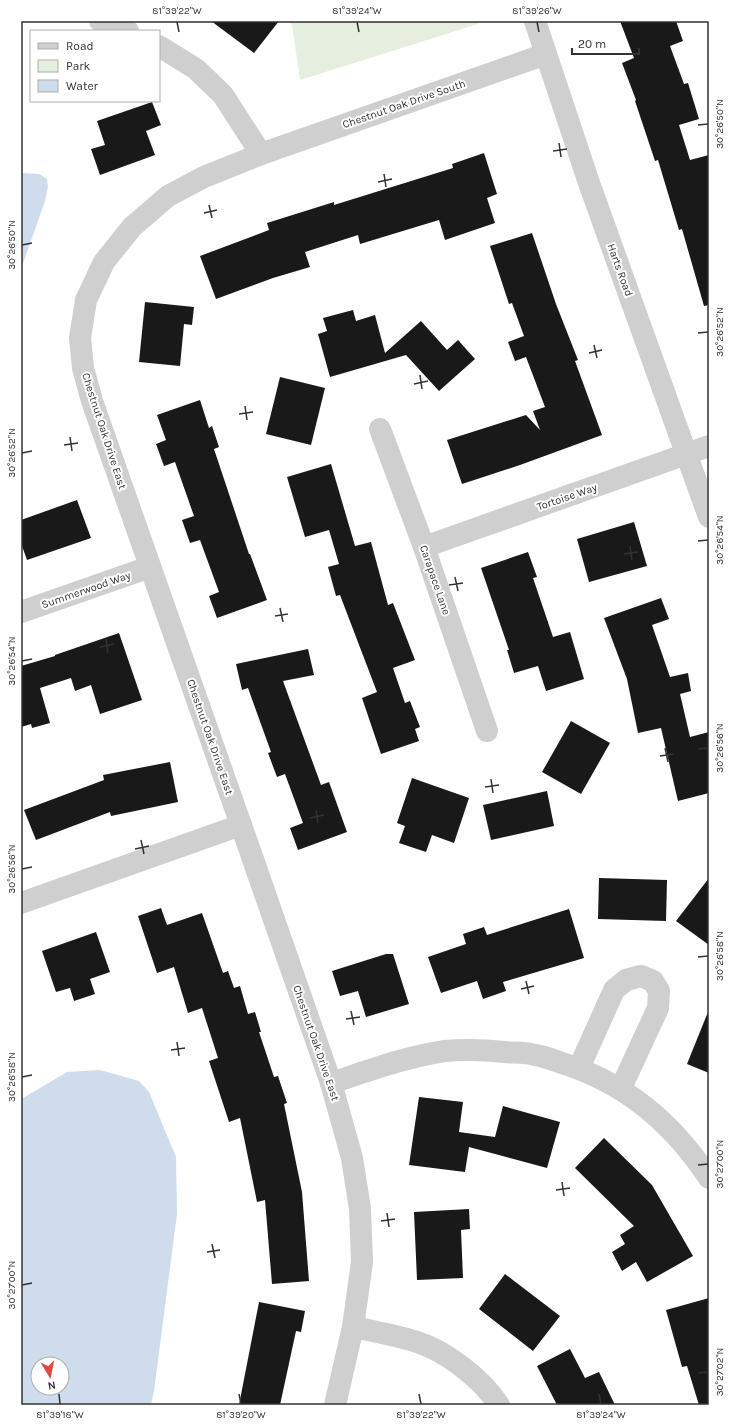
<svg xmlns="http://www.w3.org/2000/svg" width="730" height="1426" viewBox="0 0 730 1426" font-family="Karla,sans-serif">
	<rect width="100%" height="100%" fill="#fff"/>
	<path fill="#e6eee0" d="M290 21H479L478 24 300 80 292 25Z"/>
	<g fill="#cedcec" fill-rule="evenodd">
		<path d="M21 173 39 174 47 179 48 186 45 201 21 269Z"/>
		<path d="M100 1070 139 1081 149 1092 176 1157 177 1214 154 1391 151 1405H21V1103L23 1098 67 1072ZM38 1364H62V1388H38Z"/>
	</g>
	<g fill="#191919">
		<path d="M211 21H279L254 53Z"/>
		<path d="M620 21H676L683 41 670 46 684 84 688 83 699 119 679 125 690 160 709 155V305L704 306 682 229 679 230 658 160 655 161 635 101 636 100 622 63 634 58Z"/>
		<path d="M152 102 161 125 146 131 155 155 100 175 91 149 105 145 97 121Z"/>
		<path d="M484 153 497 194 487 198 495 223 445 240 439 220 360 244 358 235 305 252 310 267 273 278 216 299 200 256 269 230 267 223 334 202V205L453 168 452 164Z"/>
		<path d="M532 233 556 304 578 360 575 361 602 435 520 465 462 484 447 440 526 415 540 430 533 411 545 407 526 357 515 361 508 342 524 336 512 303 509 304 490 246Z"/>
		<path d="M145 302 194 307 192 325 184 324 180 366 139 362Z"/>
		<path d="M353 310 356 321 375 315 385 353 421 321 447 350 458 340 475 359 439 391 406 355 330 377 318 334 327 331 323 318Z"/>
		<path d="M280 377 325 388 311 445 266 434Z"/>
		<path d="M200 400 209 428 212 426 219 447 214 449 249 554H250L267 600 217 618 209 596 219 592 200 540 190 543 182 520 194 516 175 462 164 466 156 444 166 440 157 415Z"/>
		<path d="M331 464 355 546 371 542 388 605 393 603 415 660 393 668 405 703 410 701 420 727 415 729 419 741 381 754 362 698 377 692 340 595 336 596 328 567 339 564 329 530 305 537 287 477Z"/>
		<path d="M77 500 91 538 27 560 21 543V520Z"/>
		<path d="M634 522 647 566 589 582 577 539Z"/>
		<path d="M528 552 537 577 533 578 553 637 570 632 584 679 546 691 538 666 514 673 507 650H509L481 568Z"/>
		<path d="M661 598 669 619 652 625 670 677 688 673 691 691 680 694 690 737 709 732V793L678 801 661 728 638 733 627 679 604 618Z"/>
		<path d="M119 633 142 700 100 714 91 685 75 691 71 678 40 688 50 723 32 728 31 724 21 727V666L55 656V655Z"/>
		<path d="M308 649 314 675 283 681 321 785 329 782 347 832 298 850 290 828 303 823 285 774 277 777 268 753 271 752 248 688 242 690 236 664Z"/>
		<path d="M571 721 610 743 581 794 542 772Z"/>
		<path d="M170 762 178 802 111 816 110 812 36 840 24 810 104 780 103 775Z"/>
		<path d="M412 778 469 798 454 843 432 835 426 852 399 843 405 826 397 823Z"/>
		<path d="M547 791 554 826 491 840 483 805Z"/>
		<path d="M599 878 667 880 666 921 598 919Z"/>
		<path d="M709 878V945L676 921Z"/>
		<path d="M161 908 167 925 202 913 223 973 228 971 234 988 240 986 248 1014 255 1012 261 1032H259L274 1077 278 1076 287 1103 284 1104 302 1192 309 1281 272 1284 265 1200 257 1202 240 1118 229 1122 209 1061 218 1058 202 1008 188 1013 174 967 157 973 138 916Z"/>
		<path d="M569 909 584 958 503 982 506 991 483 999 477 981 441 993 428 957 466 944 463 934 484 927 487 935Z"/>
		<path d="M96 932 110 972 90 979 95 994 74 1001 70 988 56 992 42 951Z"/>
		<path d="M386 954H393L409 1004 366 1017 358 991 340 996 332 971Z"/>
		<path d="M708 1012H709V1073L687 1064Z"/>
		<path d="M419 1097 463 1102 459 1132 495 1137 503 1106 560 1122 547 1168 469 1147 465 1172 409 1165Z"/>
		<path d="M604 1138 652 1185 693 1256 647 1282 636 1262 622 1271 612 1252 625 1244 620 1235 634 1226 575 1168Z"/>
		<path d="M469 1209 470 1229 461 1230 463 1278 417 1280 414 1212Z"/>
		<path d="M505 1274 560 1316 533 1351 479 1309Z"/>
		<path d="M709 1298V1405H699L687 1366 682 1367 666 1310Z"/>
		<path d="M259 1302 305 1311 301 1332 296 1331 280 1405H239Z"/>
		<path d="M570 1349 585 1378 599 1372 615 1405H557L537 1366Z"/>
	</g>
	<g fill="none" stroke-linecap="round" stroke-linejoin="round">
		<g stroke="#cfcfcf" stroke-width="22">
			<path d="M100 21 120 27 128 31"/>
			<path d="M535 21 589 183 709 517"/>
			<path d="M159 46 196 69 223 95 261 154"/>
			<path d="M380 429 424 547 487 731"/>
			<path d="M424 547 709 446"/>
			<path d="M21 612 150 567"/>
			<path d="M21 903 241 825"/>
			<path d="M579 1068 614 990 626 980 641 976 653 981 659 991 658 1008 621 1088"/>
			<path d="M331 1083C368 1071 405 1057 445 1051 464 1049 486 1050 505 1052 515 1053 526 1052 535 1055 543 1056 551 1059 559 1062 624 1082 671 1121 709 1178"/>
			<path d="M353 1327C373 1331 394 1335 414 1341 445 1350 481 1378 499 1405"/>
			<path d="M335 1405 353 1327 362 1262 360 1209 352 1158 331 1083 241 825 92 401 83 368 80 338 86 300 104 262 132 227 168 196 204 177 261 154 546 54"/>
		</g>
	</g>
	<path fill="none" stroke="#323232" stroke-width="1.5" d="M177 22 179 32M357 22 359 32M537 22 539 32M698 125 708 124M559 143 561 157M553 151 567 149M384 174 386 187M378 182 392 179M209 205 212 218M204 213 217 210M22 245 32 243M698 333 708 332M594 345 597 358M589 353 602 350M420 375 422 389M414 384 428 381M245 406 247 420M239 414 253 412M70 437 72 451M64 445 78 443M22 453 32 451M698 541 708 540M630 546 632 560M624 554 638 552M455 577 458 591M449 585 463 583M280 608 283 622M275 616 288 614M106 639 108 653M100 647 114 644M22 661 32 659M665 748 668 762M698 749 708 748M660 756 674 754M491 779 493 793M485 787 499 785M316 810 318 823M310 818 324 815M141 840 144 854M135 849 149 846M22 869 32 867M698 957 708 956M526 981 529 994M521 989 534 986M351 1011 354 1025M346 1019 360 1017M177 1042 179 1056M171 1050 185 1048M22 1077 32 1075M698 1165 708 1164M562 1182 564 1196M556 1190 570 1188M387 1213 389 1227M381 1221 395 1219M212 1244 215 1258M207 1252 220 1250M22 1285 32 1283M698 1373 708 1372M59 1394 60 1404M239 1394 241 1404M419 1394 421 1404M599 1394 601 1404"/>
	<g text-anchor="middle" dominant-baseline="central" stroke-width="4" stroke-linejoin="round" paint-order="stroke">
		<g font-size="11" fill="#323232" stroke="#fff">
			<text transform="translate(404 104) rotate(-19)">Chestnut Oak Drive South</text>
			<text transform="translate(620 270) rotate(70)">Harts Road</text>
			<text transform="translate(104 431) rotate(72)">Chestnut Oak Drive East</text>
			<text transform="translate(567 497) rotate(-19)">Tortoise Way</text>
			<text transform="translate(435 580) rotate(71)">Carapace Lane</text>
			<text transform="translate(86 590) rotate(-19)">Summerwood Way</text>
			<text transform="translate(210 737) rotate(71)">Chestnut Oak Drive East</text>
			<text transform="translate(316 1043) rotate(71)">Chestnut Oak Drive East</text>
		</g>
	</g>
	<rect width="730" height="1426" fill="none" stroke="#ffffff" stroke-width="44"/>
	<rect x="30" y="30" width="130" height="72" fill="#ffffff" stroke="#adadad"/>
	<rect x="38" y="43" width="20" height="6" fill="#cfcfcf" stroke="#adadad"/>
	<text x="66" y="50" font-size="12" fill="#323232">Road</text>
	<rect x="38" y="60" width="20" height="12" fill="#e6eee0" stroke="#adadad"/>
	<text x="66" y="70" font-size="12" fill="#323232">Park</text>
	<rect x="38" y="80" width="20" height="12" fill="#cedcec" stroke="#adadad"/>
	<text x="66" y="90" font-size="12" fill="#323232">Water</text>
	<g transform="translate(50 1376) rotate(170)"><circle r="19" fill="#ffffff" stroke="#adadad"/>
	<path d="M0-3L7 15L0 10L-7 15Z" fill="#e1483b"/>
	<text y="-6" font-size="11" font-weight="bold" text-anchor="middle" fill="#323232">N</text>
	</g>
	<path d="M572 48v6h67v-6" fill="none" stroke="#323232" stroke-width="2"/>
	<text x="578" y="48" font-size="12" fill="#323232" stroke="#ffffff" stroke-width="3" paint-order="stroke">20 m</text>
	<rect x="22" y="22" width="686" height="1382" fill="none" stroke="#323232" stroke-width="1.5"/>
	<g font-size="10" text-anchor="middle" fill="#323232">
		<text x="177" y="14">81°39'22"W</text>
		<text x="357" y="14">81°39'24"W</text>
		<text x="537" y="14">81°39'26"W</text>
		<text transform="translate(719 124) rotate(-90)" y="4">30°26'50"N</text>
		<text transform="translate(11 245) rotate(-90)" y="4">30°26'50"N</text>
		<text transform="translate(719 332) rotate(-90)" y="4">30°26'52"N</text>
		<text transform="translate(11 453) rotate(-90)" y="4">30°26'52"N</text>
		<text transform="translate(719 540) rotate(-90)" y="4">30°26'54"N</text>
		<text transform="translate(11 661) rotate(-90)" y="4">30°26'54"N</text>
		<text transform="translate(719 748) rotate(-90)" y="4">30°26'56"N</text>
		<text transform="translate(11 869) rotate(-90)" y="4">30°26'56"N</text>
		<text transform="translate(719 956) rotate(-90)" y="4">30°26'58"N</text>
		<text transform="translate(11 1077) rotate(-90)" y="4">30°26'58"N</text>
		<text transform="translate(719 1164) rotate(-90)" y="4">30°27'00"N</text>
		<text transform="translate(11 1285) rotate(-90)" y="4">30°27'00"N</text>
		<text transform="translate(719 1372) rotate(-90)" y="4">30°27'02"N</text>
		<text x="60" y="1418">81°39'18"W</text>
		<text x="241" y="1418">81°39'20"W</text>
		<text x="421" y="1418">81°39'22"W</text>
		<text x="601" y="1418">81°39'24"W</text>
	</g>
</svg>
